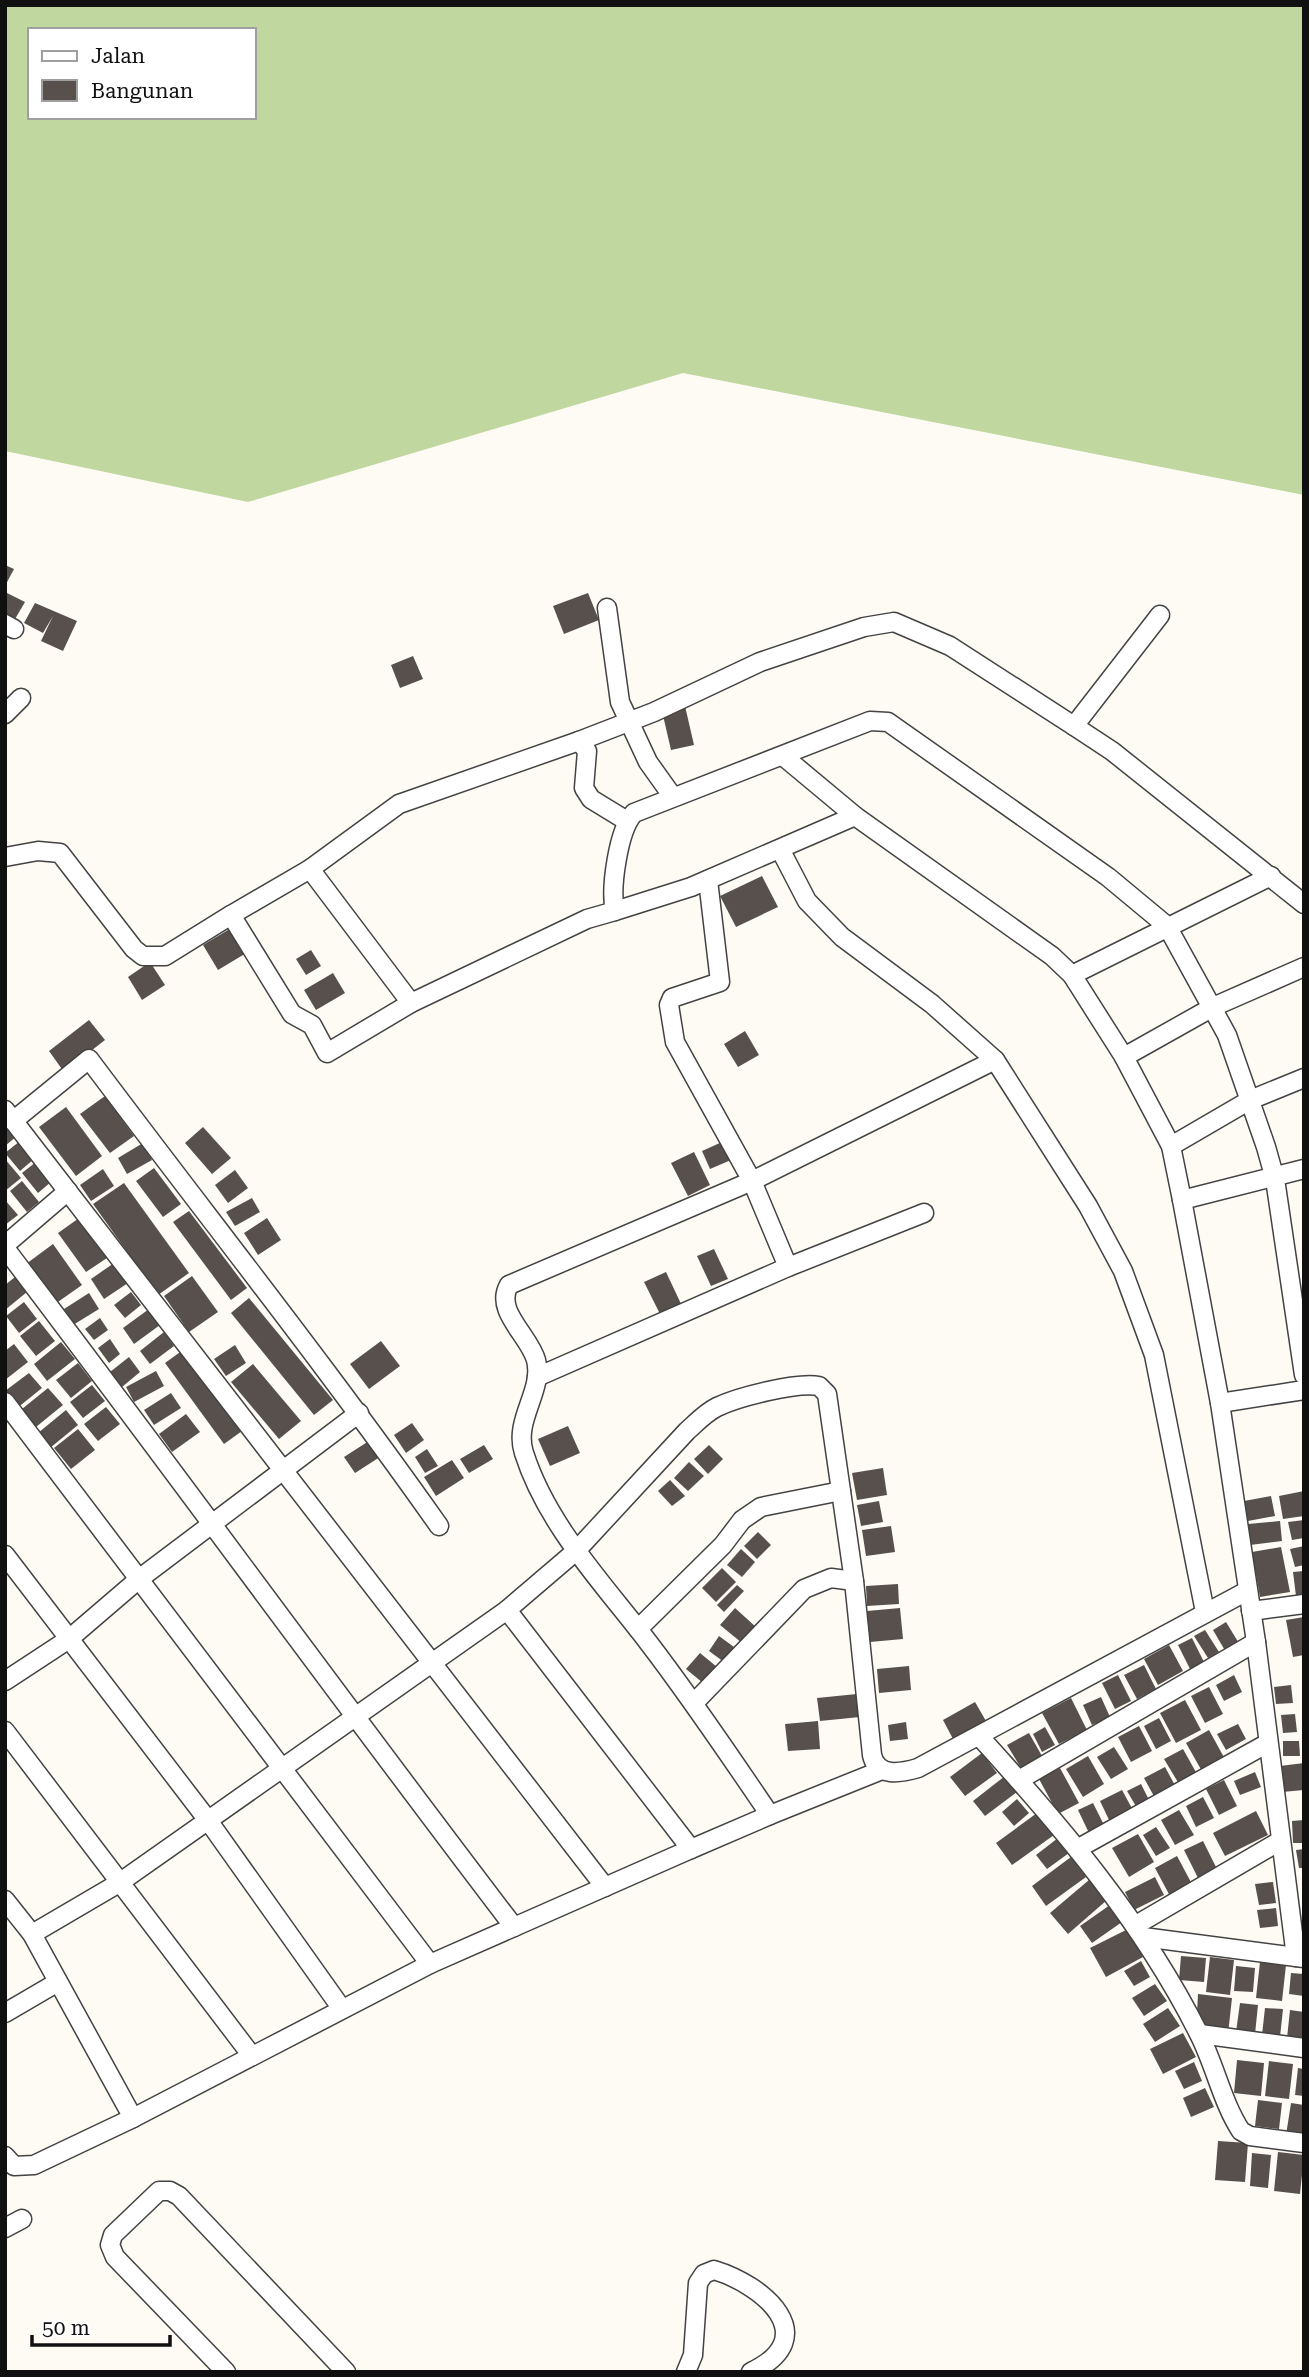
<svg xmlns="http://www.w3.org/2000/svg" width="1309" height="2377" viewBox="0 0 1309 2377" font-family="'Roboto Serif',serif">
	<rect width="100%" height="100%" fill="#fefbf4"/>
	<path fill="#c0d89f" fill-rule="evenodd" d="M5 5H1304V495L683 373 248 502 5 451ZM30 30H254V117H30Z"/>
	<g fill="#58504d">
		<path d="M5 565 14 569 5 586Z"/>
		<path d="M7 593 25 602 15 619 5 613Z"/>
		<path d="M588 593 599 620 564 634 553 606Z"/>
		<path d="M35 603 77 621 63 651 41 641 53 616 43 633 24 623Z"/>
		<path d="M413 656 423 679 400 688 391 665Z"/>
		<path d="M685 706 694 745 671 750 662 711Z"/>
		<path d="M762 876 778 907 736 927 720 896Z"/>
		<path d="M233 927 248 952 218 970 203 945Z"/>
		<path d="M311 950 321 966 306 975 296 959Z"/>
		<path d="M150 962 165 985 142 1000 128 977Z"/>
		<path d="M333 973 345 993 316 1010 304 990Z"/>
		<path d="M89 1020 105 1040 64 1072 49 1051Z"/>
		<path d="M745 1031 759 1055 738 1067 724 1044Z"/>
		<path d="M105 1096 134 1136 110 1153 80 1114Z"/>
		<path d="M66 1107 102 1156 76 1176 39 1127Z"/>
		<path d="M5 1121 17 1136 5 1146Z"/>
		<path d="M203 1127 231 1158 212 1174 185 1143Z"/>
		<path d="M20 1141 34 1159 20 1171 5 1153Z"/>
		<path d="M722 1142 731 1160 710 1169 702 1151Z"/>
		<path d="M143 1143 152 1160 127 1174 118 1158Z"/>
		<path d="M694 1152 710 1185 688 1196 671 1163Z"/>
		<path d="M5 1159 21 1178 5 1191Z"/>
		<path d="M36 1162 52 1181 38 1193 22 1173Z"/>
		<path d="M154 1168 181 1204 163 1217 136 1181Z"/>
		<path d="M103 1169 114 1186 91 1201 80 1185Z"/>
		<path d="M235 1170 248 1188 228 1203 215 1185Z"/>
		<path d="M22 1181 39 1202 27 1212 10 1191Z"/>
		<path d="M124 1183 189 1273 158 1295 93 1204Z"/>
		<path d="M252 1198 260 1212 235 1226 226 1212Z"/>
		<path d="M5 1200 18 1215 5 1225Z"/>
		<path d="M189 1211 247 1288 231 1300 173 1222Z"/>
		<path d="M82 1216 110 1256 86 1272 58 1233Z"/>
		<path d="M267 1218 281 1240 258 1255 244 1233Z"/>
		<path d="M53 1244 82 1285 55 1304 26 1264Z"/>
		<path d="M714 1249 728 1279 711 1286 697 1256Z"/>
		<path d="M114 1263 128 1283 104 1299 91 1279Z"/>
		<path d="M666 1272 683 1308 662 1318 644 1282Z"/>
		<path d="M192 1276 218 1312 189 1332 164 1296Z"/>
		<path d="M15 1277 27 1292 5 1310V1285Z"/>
		<path d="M131 1292 141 1305 125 1318 114 1305Z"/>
		<path d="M89 1293 99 1309 73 1325 64 1309Z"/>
		<path d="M249 1298 333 1400 314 1415 231 1313Z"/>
		<path d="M24 1302 37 1319 19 1333 6 1316Z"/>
		<path d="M149 1309 160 1325 134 1344 123 1328Z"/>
		<path d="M100 1318 108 1330 94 1340 85 1329Z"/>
		<path d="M39 1321 55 1341 36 1356 20 1336Z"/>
		<path d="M164 1332 174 1346 150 1364 140 1351Z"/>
		<path d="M110 1339 120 1354 109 1363 98 1348Z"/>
		<path d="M381 1341 400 1366 369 1389 350 1364Z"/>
		<path d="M61 1342 75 1359 47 1381 34 1364Z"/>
		<path d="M14 1344 28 1362 5 1380V1351Z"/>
		<path d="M235 1345 246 1363 226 1376 214 1359Z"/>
		<path d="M183 1350 242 1431 224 1444 165 1363Z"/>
		<path d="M129 1357 140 1372 122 1387 110 1372Z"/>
		<path d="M78 1363 92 1381 71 1398 56 1380Z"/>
		<path d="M253 1364 301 1421 279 1439 231 1382Z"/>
		<path d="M156 1371 164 1386 134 1402 126 1387Z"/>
		<path d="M29 1373 42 1388 16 1409 5 1391Z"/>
		<path d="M92 1385 105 1401 83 1418 70 1402Z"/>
		<path d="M48 1388 63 1405 36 1427 22 1409Z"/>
		<path d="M171 1393 181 1408 154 1425 144 1410Z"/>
		<path d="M106 1407 120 1424 98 1441 84 1424Z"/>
		<path d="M66 1410 78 1425 50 1448 38 1433Z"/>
		<path d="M186 1414 200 1432 172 1452 159 1434Z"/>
		<path d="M412 1423 424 1440 406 1453 394 1435Z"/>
		<path d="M568 1426 580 1453 550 1466 538 1439Z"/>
		<path d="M78 1429 95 1450 71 1469 54 1448Z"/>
		<path d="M372 1439 383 1455 355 1473 344 1457Z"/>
		<path d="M484 1445 493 1459 469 1473 460 1459Z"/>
		<path d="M709 1445 723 1459 708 1474 694 1459Z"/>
		<path d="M427 1449 438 1466 425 1473 415 1457Z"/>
		<path d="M452 1460 464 1478 436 1496 424 1477Z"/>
		<path d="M689 1462 704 1476 688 1491 674 1478Z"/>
		<path d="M883 1468 887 1495 857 1500 852 1473Z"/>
		<path d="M670 1480 685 1496 672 1506 658 1491Z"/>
		<path d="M1304 1491V1516L1283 1519 1279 1496Z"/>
		<path d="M1271 1496 1275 1516 1248 1521 1244 1501Z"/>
		<path d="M879 1501 883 1522 861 1526 857 1505Z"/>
		<path d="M1304 1520V1538L1292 1540 1288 1522Z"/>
		<path d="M1280 1521 1282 1541 1250 1545 1248 1524Z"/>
		<path d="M891 1526 895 1552 866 1556 862 1530Z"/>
		<path d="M758 1532 771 1545 757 1559 744 1546Z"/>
		<path d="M1304 1546V1565L1295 1567 1290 1549Z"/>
		<path d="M1281 1547 1290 1592 1260 1597 1252 1552Z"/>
		<path d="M741 1549 755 1562 742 1577 727 1565Z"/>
		<path d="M722 1568 736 1582 716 1602 702 1588Z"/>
		<path d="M1304 1571V1603L1297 1604 1293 1572Z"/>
		<path d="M898 1584 899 1604 867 1606 866 1586Z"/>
		<path d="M737 1585 744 1591 724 1612 717 1605Z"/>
		<path d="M735 1608 756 1627 742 1643 720 1625Z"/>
		<path d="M900 1608 903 1639 870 1642 867 1611Z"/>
		<path d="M1304 1617V1655L1293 1657 1286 1620Z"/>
		<path d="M1226 1622 1240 1645 1227 1654 1213 1630Z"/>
		<path d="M1205 1630 1219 1652 1208 1658 1194 1636Z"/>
		<path d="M719 1636 734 1647 724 1662 709 1651Z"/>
		<path d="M1192 1638 1204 1662 1190 1669 1178 1645Z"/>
		<path d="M1169 1645 1183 1671 1158 1685 1144 1659Z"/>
		<path d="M700 1653 717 1667 703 1683 686 1669Z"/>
		<path d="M1144 1665 1156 1689 1137 1699 1124 1675Z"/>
		<path d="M909 1666 911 1690 879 1693 877 1669Z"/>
		<path d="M1118 1675 1131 1701 1115 1709 1102 1683Z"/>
		<path d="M1234 1675 1242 1692 1224 1701 1216 1685Z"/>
		<path d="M1291 1685 1293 1703 1276 1704 1274 1687Z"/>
		<path d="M1209 1687 1223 1714 1205 1723 1191 1696Z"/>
		<path d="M857 1694 860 1717 820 1721 817 1698Z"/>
		<path d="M1101 1697 1110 1717 1092 1725 1083 1705Z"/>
		<path d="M1071 1698 1087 1730 1059 1744 1042 1713Z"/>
		<path d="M1185 1700 1201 1730 1176 1743 1160 1713Z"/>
		<path d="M975 1702 986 1721 953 1739 943 1720Z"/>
		<path d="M1295 1714 1297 1732 1283 1733 1281 1715Z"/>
		<path d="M1159 1718 1171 1741 1156 1749 1144 1726Z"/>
		<path d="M818 1721 820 1749 788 1751 785 1724Z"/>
		<path d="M906 1722 908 1739 890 1741 888 1725Z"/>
		<path d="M1238 1724 1246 1739 1226 1750 1217 1734Z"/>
		<path d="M1139 1726 1152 1751 1131 1762 1118 1737Z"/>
		<path d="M1045 1727 1055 1745 1042 1752 1033 1734Z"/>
		<path d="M1209 1730 1226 1761 1203 1773 1186 1743Z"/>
		<path d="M1029 1733 1042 1756 1021 1768 1007 1745Z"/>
		<path d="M1283 1741H1299L1300 1756H1283Z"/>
		<path d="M1114 1747 1128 1769 1111 1779 1097 1757Z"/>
		<path d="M1183 1749 1197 1774 1179 1784 1164 1759Z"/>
		<path d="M982 1753 997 1773 965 1796 950 1777Z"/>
		<path d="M1088 1756 1104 1784 1083 1797 1066 1769Z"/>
		<path d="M1304 1763V1790L1282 1792 1280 1766Z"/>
		<path d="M1165 1767 1177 1789 1156 1800 1144 1778Z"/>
		<path d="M1060 1768 1079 1803 1058 1814 1039 1779Z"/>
		<path d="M1255 1772 1261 1787 1240 1795 1234 1781Z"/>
		<path d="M1005 1776 1017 1792 985 1816 973 1801Z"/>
		<path d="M1224 1780 1237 1806 1219 1815 1206 1789Z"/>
		<path d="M1141 1784 1150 1802 1137 1808 1127 1791Z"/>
		<path d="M1122 1790 1134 1812 1111 1824 1100 1801Z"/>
		<path d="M1203 1797 1214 1818 1196 1827 1186 1806Z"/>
		<path d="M1017 1799 1029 1813 1014 1826 1002 1812Z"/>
		<path d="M1093 1803 1104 1825 1089 1833 1078 1810Z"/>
		<path d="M1179 1810 1194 1835 1175 1845 1161 1820Z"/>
		<path d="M1256 1811 1268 1835 1225 1856 1213 1833Z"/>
		<path d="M1037 1813 1054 1835 1012 1865 996 1843Z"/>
		<path d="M1304 1820V1843H1293L1292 1821Z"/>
		<path d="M1156 1827 1170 1848 1156 1856 1143 1835Z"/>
		<path d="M1138 1834 1154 1862 1129 1877 1112 1848Z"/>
		<path d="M1058 1838 1069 1853 1047 1869 1036 1855Z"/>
		<path d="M1203 1841 1217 1869 1198 1878 1184 1850Z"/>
		<path d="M1304 1849V1868H1299L1296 1850Z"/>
		<path d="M1177 1856 1192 1884 1170 1896 1155 1868Z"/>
		<path d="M1071 1857 1086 1877 1046 1906 1032 1886Z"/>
		<path d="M1155 1877 1164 1895 1134 1910 1125 1892Z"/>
		<path d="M1089 1880 1107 1900 1068 1934 1050 1913Z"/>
		<path d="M1273 1882 1276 1903 1259 1905 1255 1884Z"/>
		<path d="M1110 1905 1122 1922 1092 1943 1080 1926Z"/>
		<path d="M1276 1908 1278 1926 1260 1928 1257 1910Z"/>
		<path d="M1128 1929 1143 1957 1106 1977 1090 1948Z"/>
		<path d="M1181 1956 1206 1958 1204 1982 1179 1980Z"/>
		<path d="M1210 1957 1234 1960 1230 1995 1206 1992Z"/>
		<path d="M1141 1961 1150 1977 1134 1986 1124 1971Z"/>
		<path d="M1260 1962 1286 1965 1282 2001 1256 1998Z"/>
		<path d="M1236 1966 1255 1968 1253 1992 1234 1991Z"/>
		<path d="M1291 1973 1304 1974V1996L1289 1994Z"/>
		<path d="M1155 1984 1167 2001 1144 2016 1132 1998Z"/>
		<path d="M1198 1994 1232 1998 1228 2034 1205 2032 1197 2013Z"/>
		<path d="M1240 2003 1258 2005 1255 2034 1236 2032Z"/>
		<path d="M1168 2008 1180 2026 1155 2042 1143 2024Z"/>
		<path d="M1265 2008 1283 2009 1280 2037 1262 2035Z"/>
		<path d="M1290 2010 1304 2012V2039L1287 2038Z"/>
		<path d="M1183 2033 1196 2057 1163 2074 1150 2049Z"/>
		<path d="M1237 2060 1264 2063 1261 2096 1234 2093Z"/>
		<path d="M1269 2061 1293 2064 1289 2099 1265 2096Z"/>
		<path d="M1194 2062 1202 2081 1184 2089 1175 2071Z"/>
		<path d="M1298 2068 1304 2069V2096L1295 2095Z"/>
		<path d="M1205 2088 1214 2107 1191 2117 1183 2098Z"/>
		<path d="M1258 2100 1282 2103 1279 2129 1255 2126Z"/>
		<path d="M1291 2103 1304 2105V2138L1286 2135Z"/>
		<path d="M1218 2141 1248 2143 1245 2182 1215 2180Z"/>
		<path d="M1278 2152 1304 2155 1300 2194 1274 2191Z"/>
		<path d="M1252 2153 1271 2155 1268 2188 1250 2186Z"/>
	</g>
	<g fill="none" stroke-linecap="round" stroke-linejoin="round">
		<defs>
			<g id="street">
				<path d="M607 608 620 702 648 762 673 797"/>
				<path d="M5 624 14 629"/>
				<path d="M5 714 21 698"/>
				<path d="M1074 726 1160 615"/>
				<path d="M579 741 654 712 760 662 864 627 894 622 950 646 1074 726 1112 751 1304 904"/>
				<path d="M783 756 855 816 1052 956 1072 975 1124 1057 1213 1007 1304 967"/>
				<path d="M780 849 807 901 842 937 932 1004 995 1060 1088 1206 1123 1271 1154 1355 1205 1612"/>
				<path d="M5 857 38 851 60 853 134 949 143 956H165L231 915 292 1014 312 1025 327 1053 411 1003"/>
				<path d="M310 869 411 1003 587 919 615 911C610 889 618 830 634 813L870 721 888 722 1108 877 1167 926 1227 1035 1266 1147 1275 1179 1304 1375"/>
				<path d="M615 911 691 887 855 816"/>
				<path d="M231 915 310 869 399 804 579 741 587 751 584 788 591 799 627 821"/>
				<path d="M1072 975 1271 876"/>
				<path d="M1124 1057 1171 1146 1182 1200"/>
				<path d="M5 1110 605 1887"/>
				<path d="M13 1121 89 1059C205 1214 327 1367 439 1526"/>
				<path d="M1171 1146 1250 1100 1304 1078"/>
				<path d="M5 1245 68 1191"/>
				<path d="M5 1248C176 1473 342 1702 514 1927"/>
				<path d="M788 1267 924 1213"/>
				<path d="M537 1377 788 1267 752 1181 675 1042 669 1005 672 998 720 982 708 880"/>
				<path d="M5 1402 430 1964"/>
				<path d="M1220 1403 1304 1390"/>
				<path d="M5 1555 207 1819 342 2009"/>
				<path d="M507 1610 691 1849 770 1815"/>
				<path d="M1251 1611 1304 1604"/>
				<path d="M638 1629 723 1545 742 1520 761 1507 841 1491"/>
				<path d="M5 1681 69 1639 139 1579 359 1413"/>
				<path d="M694 1703 804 1589 831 1578 854 1581"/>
				<path d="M5 1731 252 2056"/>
				<path d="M979 1736C1062 1827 1143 1922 1199 2034 1215 2065 1222 2102 1241 2131L1250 2136 1304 2143"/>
				<path d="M882 1770 770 1815C730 1756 691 1698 648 1642 602 1582 547 1525 524 1453 513 1420 544 1391 536 1360 529 1335 494 1311 509 1285L752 1181 995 1060"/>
				<path d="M1019 1780 1256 1642"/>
				<path d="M1077 1849 1268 1743"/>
				<path d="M5 1900 32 1934 133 2118"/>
				<path d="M1136 1925 1280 1841"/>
				<path d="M32 1934 119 1883 507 1610 576 1551 687 1431C696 1423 705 1413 717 1407 738 1397 796 1382 819 1386L827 1394 854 1581 872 1755C877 1778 901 1773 918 1768L1247 1591"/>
				<path d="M1143 1937 1304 1958"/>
				<path d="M1296 1957 1256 1642 1220 1403 1182 1200 1304 1169"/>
				<path d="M5 2013 58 1982"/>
				<path d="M1200 2034 1304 2048"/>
				<path d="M5 2156 14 2166 34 2165 133 2118 430 1964 691 1849"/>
				<path d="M5 2228 22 2219"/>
				<path d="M226 2372 115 2257 110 2245 113 2235 159 2191H170L179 2196 346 2372"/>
				<path d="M686 2372 693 2355 698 2283 704 2274 714 2270C764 2285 824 2337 751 2372"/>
			</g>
		</defs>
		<use href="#street" stroke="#434343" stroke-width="21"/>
		<use href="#street" stroke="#fff" stroke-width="18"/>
	</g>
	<rect width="1309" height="2377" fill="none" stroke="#101010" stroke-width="14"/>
	<rect x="28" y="28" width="228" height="91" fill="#ffffff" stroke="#9f9f9f" stroke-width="2"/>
	<rect x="42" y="51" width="35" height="10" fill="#ffffff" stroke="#9f9f9f" stroke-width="2"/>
	<text x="91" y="63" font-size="21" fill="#101010">Jalan</text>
	<rect x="42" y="80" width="35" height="21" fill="#58504d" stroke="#9f9f9f" stroke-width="2"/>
	<text x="91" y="98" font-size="21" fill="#101010">Bangunan</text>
	<path d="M32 2335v10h138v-10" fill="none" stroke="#101010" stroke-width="3.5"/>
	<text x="42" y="2335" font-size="21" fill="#101010" stroke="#ffffff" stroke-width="5" paint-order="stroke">50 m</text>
</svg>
